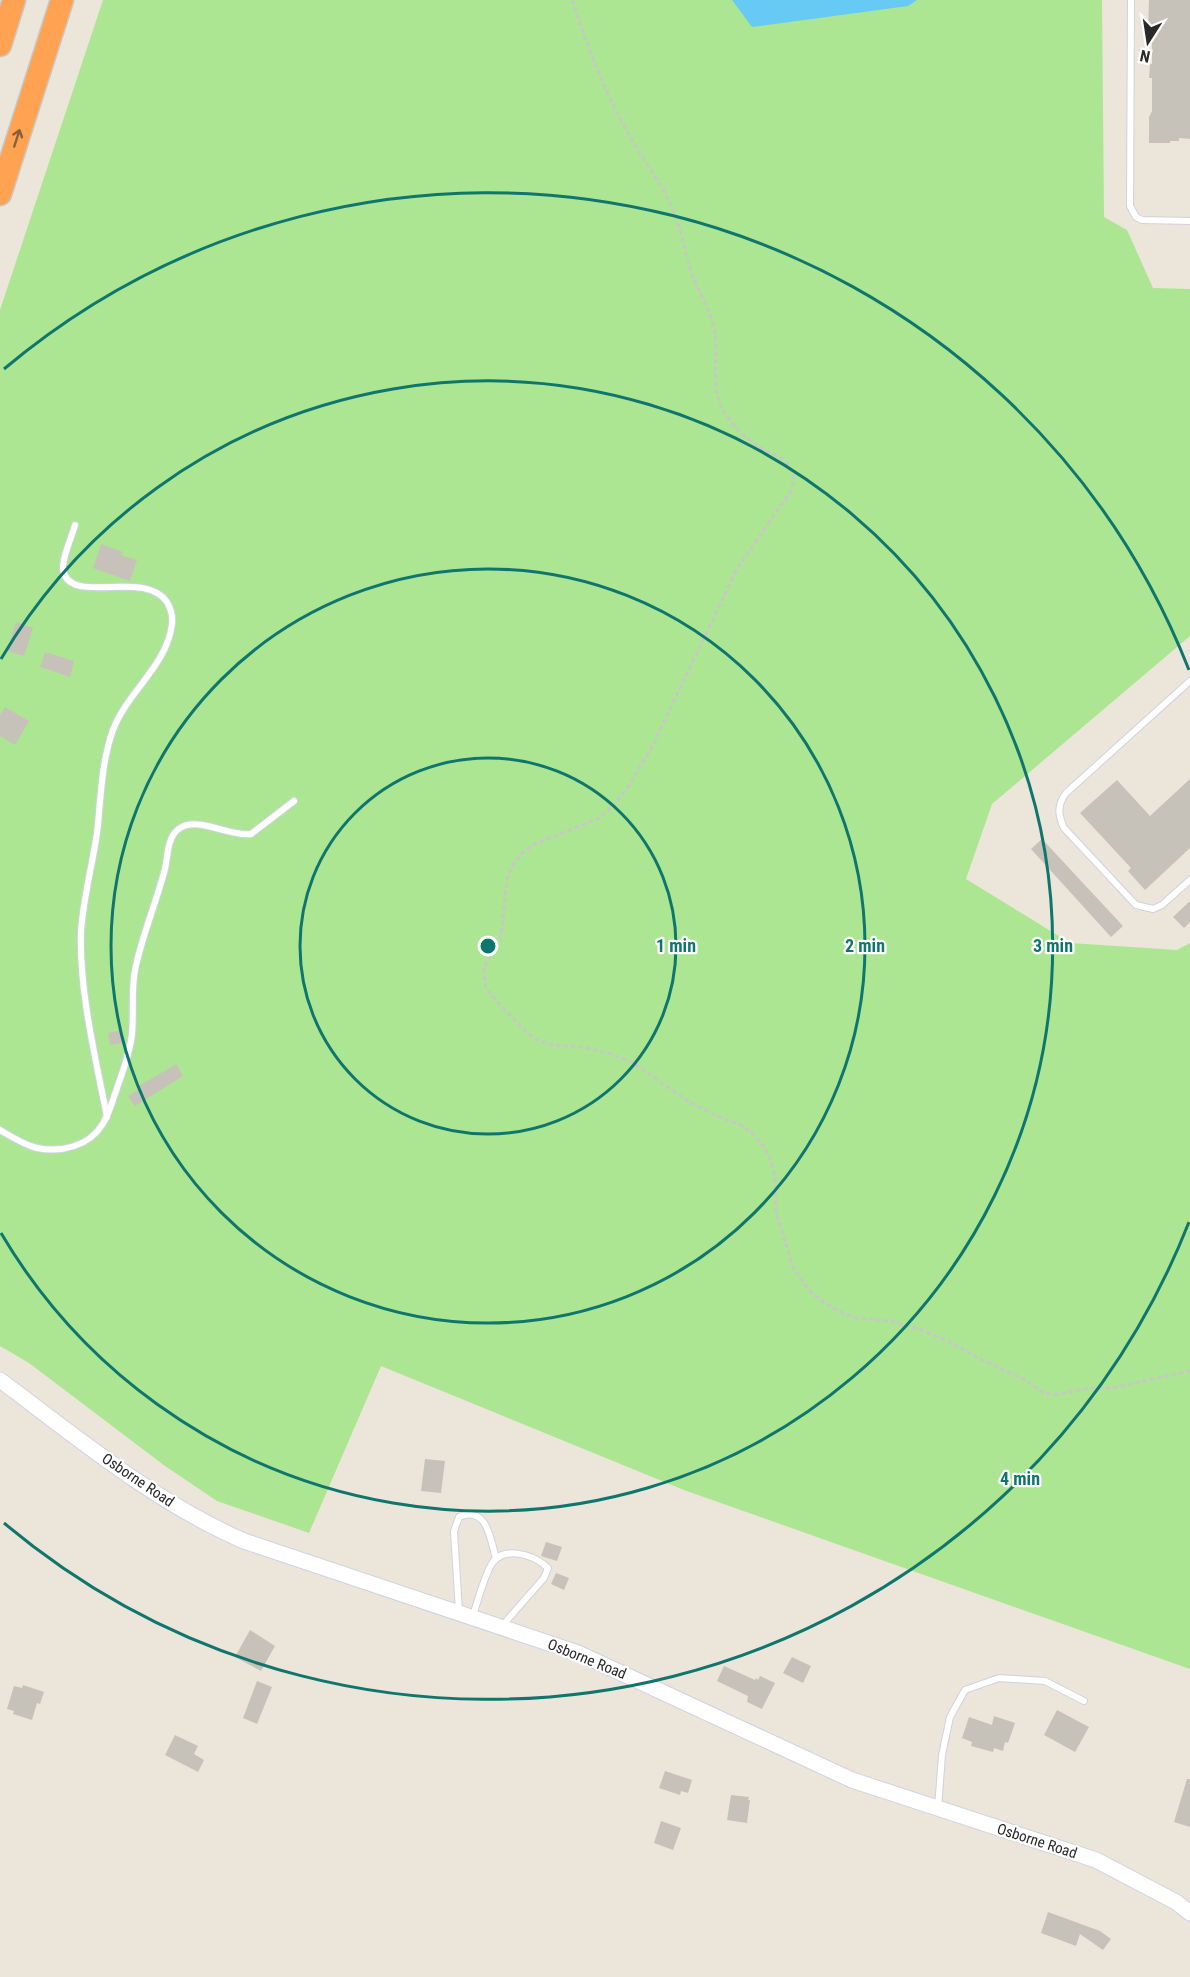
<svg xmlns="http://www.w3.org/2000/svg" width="1190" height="1977" viewBox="0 0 1190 1977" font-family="'Roboto Condensed',sans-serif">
	<rect width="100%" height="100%" fill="#ece5d9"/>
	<path fill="#ace692" d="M103 0H1102L1104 217 1127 230 1153 288 1190 289V636L992 804 966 879 1070 943 1177 950 1190 943V1669L684 1490 381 1366 309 1533 217 1501 165 1466 29 1363 0 1346V310Z"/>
	<path fill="#66caf5" d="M732 0H917L908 6 752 27Z"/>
	<g fill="#c7c2b9">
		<path d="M1149 0H1190V139L1179 138V141H1170V143H1149V117L1152 111V78H1149L1150 64H1152V28H1148Z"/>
		<path d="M101 544 123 552 121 555 137 560 130 581 93 568Z"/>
		<path d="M16 622 33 628 24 656 7 651Z"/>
		<path d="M45 652 74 661 70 677 40 667Z"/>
		<path d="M5 707 29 721 15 745 0 736V715Z"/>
		<path d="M1190 779V848L1145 890 1128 871 1131 868 1080 813 1117 780 1150 816Z"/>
		<path d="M1042 839 1123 926 1111 937 1031 849Z"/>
		<path d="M1190 901V922L1184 928 1173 917Z"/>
		<path d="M121 1030 123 1043 110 1045 108 1033Z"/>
		<path d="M176 1064 183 1076 135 1106 128 1096 138 1090 137 1087Z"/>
		<path d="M425 1459 445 1461 441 1493 421 1491Z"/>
		<path d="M546 1542 562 1547 557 1561 541 1556Z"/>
		<path d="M556 1573 569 1578 564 1590 551 1584Z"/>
		<path d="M250 1630 275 1646 261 1671 235 1657Z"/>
		<path d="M792 1657 811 1666 803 1683 783 1673Z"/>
		<path d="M724 1666 755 1680 756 1678 758 1680 760 1676 775 1683 762 1709 747 1702 748 1696 717 1681Z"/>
		<path d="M257 1681 272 1687 257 1724 243 1718Z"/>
		<path d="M23 1685 44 1692 40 1704 37 1703 32 1720 13 1714 14 1711 7 1709 14 1686 22 1688Z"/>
		<path d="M1057 1710 1089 1727 1075 1752 1044 1735Z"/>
		<path d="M994 1716 1015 1723 1008 1743 1005 1742 1003 1751 994 1748 993 1752 971 1746 972 1742 962 1738 969 1717 992 1725Z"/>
		<path d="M175 1735 198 1746 194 1754 204 1760 198 1772 165 1755Z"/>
		<path d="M665 1771 692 1780 688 1793 681 1791 680 1795 659 1788Z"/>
		<path d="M1187 1779H1190V1827L1174 1822Z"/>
		<path d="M731 1795 749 1797 748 1800H750L747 1823 727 1820Z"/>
		<path d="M661 1821 681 1828 673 1850 654 1843Z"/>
		<path d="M1048 1912 1100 1931 1111 1939 1103 1950 1080 1934 1076 1946 1041 1933Z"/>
	</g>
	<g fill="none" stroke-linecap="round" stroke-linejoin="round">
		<defs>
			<g id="service">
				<path d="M1131 0 1130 206 1136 217 1142 220 1190 221"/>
				<path d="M75 525C72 536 62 558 63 569 68 607 144 568 167 602 171 609 173 616 172 624 167 666 127 692 113 730 101 763 101 799 97 833 92 867 83 899 81 932 79 991 96 1060 107 1117"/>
				<path d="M1190 681 1066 793C1057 805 1058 815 1064 828L1136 905 1153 909 1162 905 1190 880"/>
				<path d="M0 1130C12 1137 24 1145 37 1148 61 1153 89 1146 102 1125 109 1115 112 1102 116 1091 122 1073 130 1054 132 1034 134 1013 131 992 135 970 142 936 156 903 165 869 168 856 167 836 180 828 198 816 230 837 251 834L294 801"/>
				<path d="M459 1612 454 1531 459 1517C487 1504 491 1541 496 1559"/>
				<path d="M472 1618C478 1601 482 1583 490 1567 501 1544 533 1554 548 1568L544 1578 501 1627"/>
				<path d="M938 1808 942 1755 950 1717 965 1690 999 1678 1045 1681 1084 1701"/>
			</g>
			<path id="tertiary" d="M0 1380C78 1438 154 1502 244 1541L578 1653 852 1780 1096 1860 1176 1902 1190 1913"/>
			<g id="motorway">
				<path d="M0 45 14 0"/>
				<path d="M0 194 62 0"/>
			</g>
		</defs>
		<use href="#service" stroke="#cfd2e3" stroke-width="8"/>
		<use href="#tertiary" stroke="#cfd2e3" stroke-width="17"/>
		<use href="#motorway" stroke="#c7c7c7" stroke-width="25"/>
		<path stroke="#c7c7c7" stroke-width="3" stroke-dasharray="4.5 3" stroke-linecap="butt" d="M572 0C588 48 605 94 631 138 645 163 664 186 674 213 683 234 685 257 694 279 701 297 712 313 715 334 718 358 711 383 721 406 729 423 745 439 761 448 770 454 782 456 788 465 795 473 794 481 791 491L738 567 651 749 628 787 615 804 600 818 532 845 521 854 512 866 507 879 501 937 484 967V976L486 987 491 995 527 1033 539 1041 554 1045 583 1047 611 1054 633 1063 688 1101 715 1115 743 1126 755 1136 765 1148 772 1162 775 1178 776 1212 793 1267 808 1289 819 1299 838 1311 856 1318 890 1321 922 1330 952 1343 978 1358 1021 1378 1044 1393 1055 1395 1089 1388H1112L1190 1371"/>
		<use href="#service" stroke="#fff" stroke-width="6"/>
		<use href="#tertiary" stroke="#fff" stroke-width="15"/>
		<use href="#motorway" stroke="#ffa352" stroke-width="22"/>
	</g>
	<defs><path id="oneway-shaft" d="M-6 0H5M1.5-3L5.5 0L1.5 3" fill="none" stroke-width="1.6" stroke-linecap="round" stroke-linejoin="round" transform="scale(1.5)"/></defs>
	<use stroke="#89603b" href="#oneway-shaft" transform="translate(17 138) rotate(-72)"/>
	<g fill="none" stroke="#0f766e" stroke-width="3">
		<circle cx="488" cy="946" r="188"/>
		<circle cx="488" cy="946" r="377"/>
		<path d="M1 659A565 565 0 1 1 1 1233"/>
		<path d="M1189 1222A753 753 0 0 1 4 1523M4 369A753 753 0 0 1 1189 670"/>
	</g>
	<g text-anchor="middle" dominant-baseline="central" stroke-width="4.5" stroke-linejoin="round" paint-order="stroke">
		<g font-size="15" fill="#292929" stroke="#fff">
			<text transform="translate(138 1480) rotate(34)">Osborne Road</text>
			<text transform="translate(587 1659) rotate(22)">Osborne Road</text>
			<text transform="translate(1037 1841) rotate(18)">Osborne Road</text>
		</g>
	</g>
	<circle cx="488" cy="946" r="9" fill="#0f766e" stroke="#fff" stroke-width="3"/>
	<g font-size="18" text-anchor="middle" font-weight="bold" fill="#0f766e" stroke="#fff" stroke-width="4.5" stroke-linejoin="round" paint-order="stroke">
		<text x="676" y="952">1 min</text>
		<text x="865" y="952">2 min</text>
		<text x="1053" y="952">3 min</text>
		<text x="1020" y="1485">4 min</text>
	</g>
	<g transform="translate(1148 42) rotate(192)" stroke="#ffffff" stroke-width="4.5" paint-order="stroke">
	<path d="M0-4.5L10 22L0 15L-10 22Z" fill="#292929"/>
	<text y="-9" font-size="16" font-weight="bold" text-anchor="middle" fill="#292929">N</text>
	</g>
</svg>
